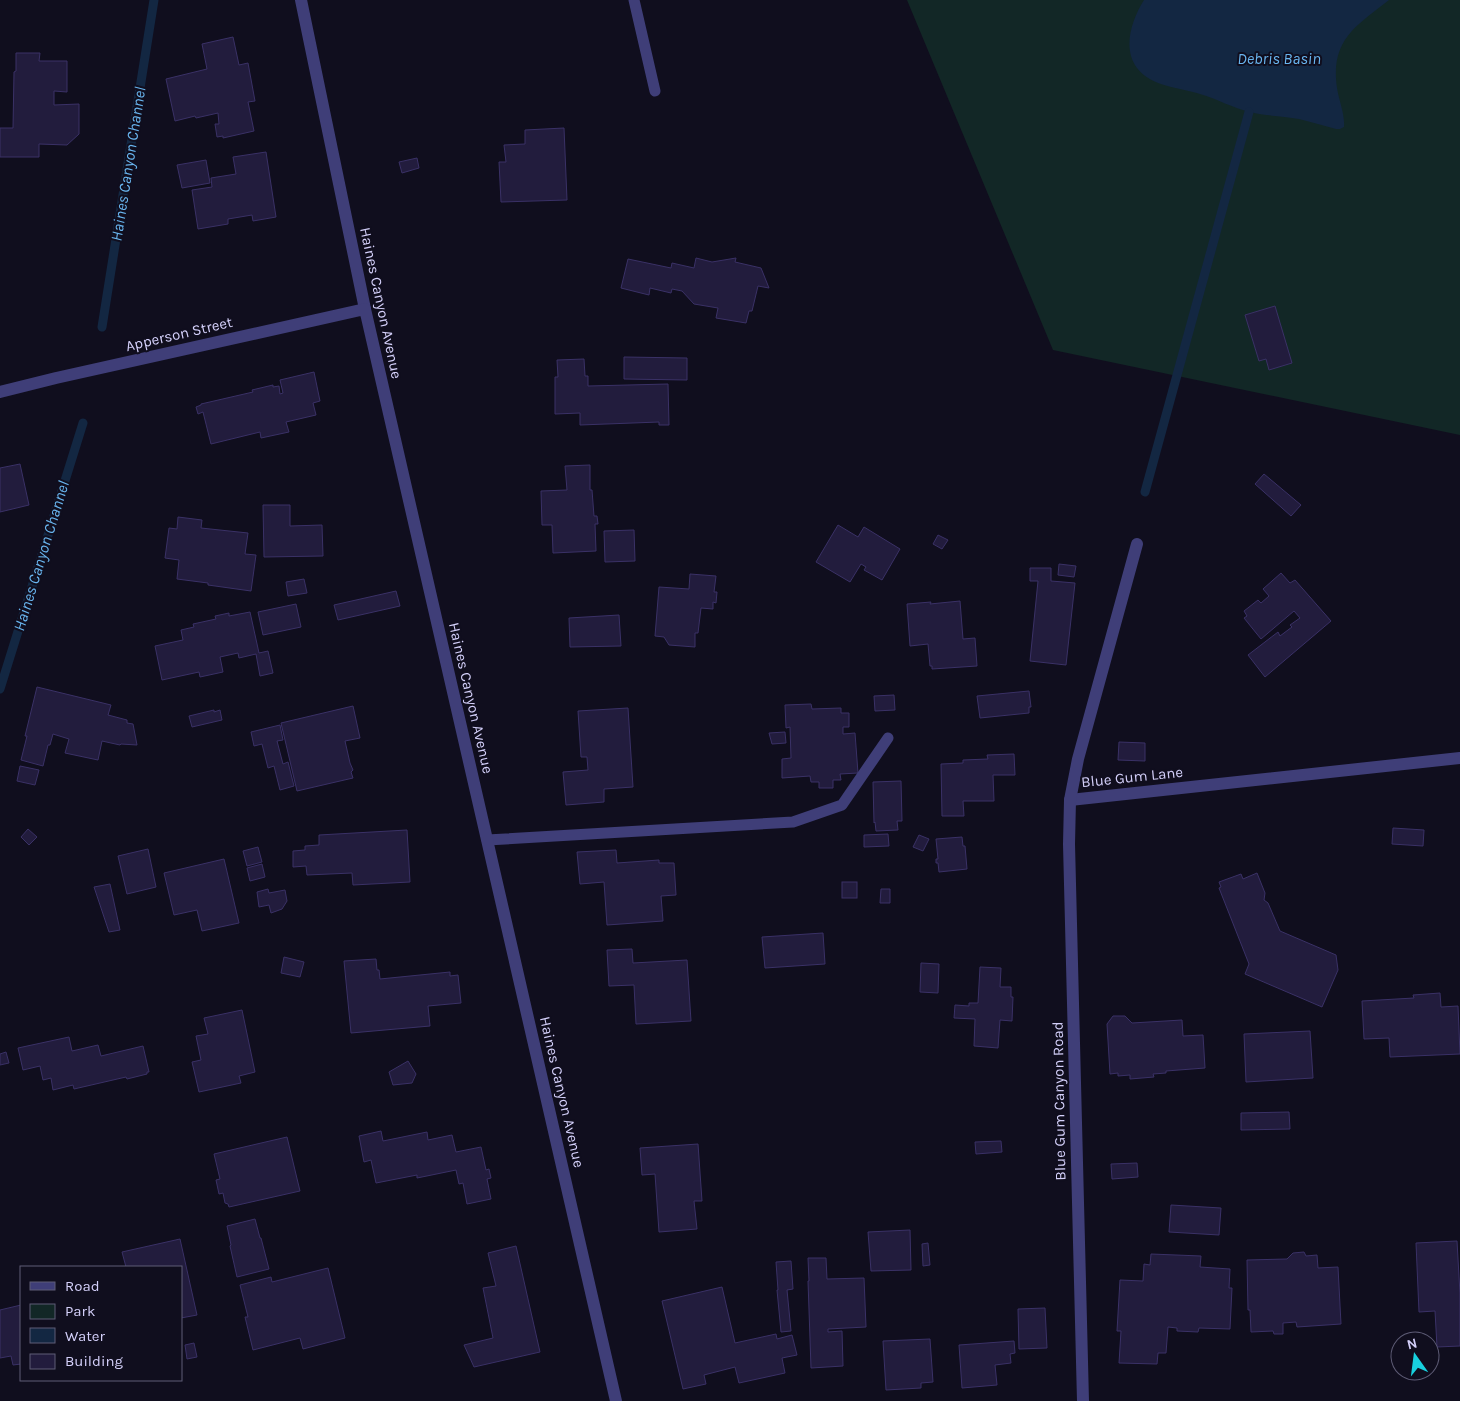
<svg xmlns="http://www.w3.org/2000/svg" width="1460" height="1401" viewBox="0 0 1460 1401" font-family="Karla,sans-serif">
	<rect width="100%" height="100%" fill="#100e1e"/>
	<path fill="#122726" d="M907 0H1460V435L1053 350Z"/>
	<path fill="#132742" d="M1144 0H1389C1356 26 1330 40 1337 88 1339 101 1345 114 1344 127L1340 129H1336C1324 126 1312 122 1299 119 1283 116 1266 116 1250 112 1233 108 1217 99 1200 94 1179 87 1151 87 1137 68 1122 48 1132 19 1144 0Z"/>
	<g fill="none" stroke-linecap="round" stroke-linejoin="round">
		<g stroke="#132742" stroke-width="9">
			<path d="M102 327 154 0"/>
			<path d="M1145 492 1249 112"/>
			<path d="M0 689 83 423"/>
		</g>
	</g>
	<g fill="#221c3d" stroke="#3a3166">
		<path d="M233 37 239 65 248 63 255 101 248 102 254 131 223 138V136L217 137 215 124H219L218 113 196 118 195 116 175 121 166 79 207 69 202 44Z"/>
		<path d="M16 53H40L39 61H67V92L54 91V105L79 104V134L67 145 39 144V157H0V128H13L14 72 16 71Z"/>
		<path d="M564 128 567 200 501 202 499 162H506L504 145 525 144V130Z"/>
		<path d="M266 152 276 217 253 221 252 215 228 219V224L198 229 192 190 212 187 211 178 236 174 233 157Z"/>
		<path d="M417 158 419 168 402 173 399 162Z"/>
		<path d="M206 160 210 183 182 188 177 165Z"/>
		<path d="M696 258 712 262 736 258 735 262 761 268 769 288 758 286 752 311H749L746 323 716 318 718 308 694 304 682 291 672 289 671 293 650 288 649 295 621 288 628 259 671 268 672 263 694 268Z"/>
		<path d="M1275 306 1292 363 1269 370 1266 359 1259 361 1245 315Z"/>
		<path d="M624 357 687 358V380L624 379Z"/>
		<path d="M584 359 585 376H588V386L668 384 669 425H659V422L580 425V413L555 414V377H558L557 360Z"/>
		<path d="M314 372 320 401 313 403 316 415 286 422 289 432 261 438 260 432 211 444 203 412 198 414 196 407 201 405V404L253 392 252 390 273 385V387L279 386 280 394 283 393 280 380Z"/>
		<path d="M20 464 29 505 0 512V468Z"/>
		<path d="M590 465V490H592L594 516H597L598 524H595L596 551 553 553 552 525H542L541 491 567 490 565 466Z"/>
		<path d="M1264 474 1301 505 1291 516 1255 484Z"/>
		<path d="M263 505H290V526L322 525 323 556 264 557Z"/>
		<path d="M178 517 202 520 201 528 248 533 245 554 256 555 251 591 208 585V583L177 579 179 560 165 558 169 528 177 529Z"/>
		<path d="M838 525 858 537 864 527 900 549 882 580 864 570 866 567 861 564 850 582 816 562Z"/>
		<path d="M634 530 635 561 605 562 604 531Z"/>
		<path d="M938 535 948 540 942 549 933 544Z"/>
		<path d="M1059 564 1076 566 1074 577 1058 575Z"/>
		<path d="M1030 568H1051V581L1075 583 1066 665 1030 661 1038 581H1030Z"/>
		<path d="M1281 573 1290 583 1295 580 1331 621 1265 677 1248 655 1278 632 1280 636 1292 627 1290 625 1300 618 1294 611 1261 639 1244 618 1247 616 1244 611 1258 600 1261 603 1269 596 1263 589Z"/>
		<path d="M690 574 716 576 714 592H717L716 603 713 602V609L701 608 698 633H695V647L669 645 664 637 655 636 659 587 689 589Z"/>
		<path d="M304 579 307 593 288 596 286 582Z"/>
		<path d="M396 591 400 606 338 620 334 605Z"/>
		<path d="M960 601 963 639 975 638 977 666 932 669V666H930L928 644 910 646 907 604 931 602 930 604Z"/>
		<path d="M296 604 301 627 263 635 258 612Z"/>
		<path d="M250 612 259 653 268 651 273 673 260 676 256 654 239 658 238 653 220 657 223 672 200 677 199 672 162 680 155 646 183 640 181 630 194 627 193 624 216 619 215 616 229 613V616Z"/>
		<path d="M619 615 621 646 570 647 569 618Z"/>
		<path d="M37 687 111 705 108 715 127 720V723L133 724 137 745 121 744 120 745 102 741 98 760 65 753 69 739 53 734 50 745H48L43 766 21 760 27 736H25Z"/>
		<path d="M1029 691 1031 707H1029V713L980 718 977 696Z"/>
		<path d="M894 695 895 710 875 711 874 696Z"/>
		<path d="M811 704 812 709 841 708V713H849V727H843V734L855 733 858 773 840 774 841 780H833V788H819V782H811L810 776 782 778V759L791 758 790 727 786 728 785 705Z"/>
		<path d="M353 706 360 738 345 741 350 763 353 770 351 772 353 778 297 791 281 723Z"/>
		<path d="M628 708 633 787 604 789V802L566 805 563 772 588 770 587 757H581L578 711Z"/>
		<path d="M214 710V712L220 710 222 720 192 727 189 716Z"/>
		<path d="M280 725 283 740 277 741 283 764 288 762 294 786 280 790 274 766 268 768 262 744 254 746 251 732Z"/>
		<path d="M785 732 786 743 772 744 769 733Z"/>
		<path d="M1119 742 1145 743V761L1118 760Z"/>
		<path d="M1014 754 1015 775H993L994 801H963L964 816H942L941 764 963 763V760L988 759 987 755Z"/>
		<path d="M20 766 39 770 35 785 17 781Z"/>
		<path d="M901 781 902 821H897L898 830 876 831 875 822 874 823 873 782Z"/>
		<path d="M1393 828 1424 830 1423 846 1392 844Z"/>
		<path d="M28 829 37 837 29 845 21 837Z"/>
		<path d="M407 830 410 882 353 885 352 873 307 875 306 866 293 867V851L305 850V846L319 845V835Z"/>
		<path d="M888 834 889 846 864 847V835Z"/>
		<path d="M919 835 929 839 923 851 913 847Z"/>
		<path d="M962 837 963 846H965L967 869 939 872 938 863H936V859H938L936 839Z"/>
		<path d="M258 847 262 862 247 866 243 851Z"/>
		<path d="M148 849 156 887 127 894 118 856Z"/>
		<path d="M616 850 617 863 659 860V863H674L676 895 661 896 663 921 607 925 604 882 580 884 577 852Z"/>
		<path d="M224 859 239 923 202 931 197 910 174 915 164 873Z"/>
		<path d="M262 864 265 877 250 881 247 868Z"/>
		<path d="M1257 873 1265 893 1264 900 1268 903 1280 931 1336 955 1338 970 1322 1007 1245 974 1249 964 1219 888 1221 887 1219 882 1241 874 1243 879Z"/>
		<rect x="842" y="882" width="15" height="16"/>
		<path d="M110 884 120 930 109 932 94 887Z"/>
		<path d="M268 889 269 893 285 890 287 901 282 909 271 913 269 905 259 907 257 892Z"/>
		<path d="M881 889H890V903H880Z"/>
		<path d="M823 933 825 964 765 968 762 937Z"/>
		<path d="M632 949 633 963 687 960 691 1021 636 1024 634 985 609 986 607 950Z"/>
		<path d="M284 957 304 962 300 977 281 973Z"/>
		<path d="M376 959 377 970H379L380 979 450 972V976L458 975 461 1003 428 1006 430 1026 351 1033 344 961Z"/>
		<path d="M921 963 939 964 938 993 920 992Z"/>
		<path d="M980 967 1001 968 1000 987H1011V997H1013L1012 1021 1000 1020 998 1048 974 1046 975 1019 954 1018 955 1005 969 1006V1003H978Z"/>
		<path d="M1440 993 1441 1007 1458 1006 1460 1054 1390 1057 1389 1038 1364 1039 1362 1001 1414 998 1413 995Z"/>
		<path d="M242 1010 255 1072 239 1076 241 1083 199 1092 192 1062 201 1060 196 1036 208 1034 204 1018Z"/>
		<path d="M1113 1016H1125L1132 1023 1182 1020 1183 1036 1203 1035 1205 1068 1166 1071V1073L1153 1074 1154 1077 1130 1079V1075L1118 1076V1073L1110 1074 1107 1024Z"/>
		<path d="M1310 1031 1313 1078 1246 1082 1244 1034Z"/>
		<path d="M69 1037 72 1051 98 1045 101 1056 143 1046 149 1072H147V1074L127 1079 126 1077 74 1089 73 1085 53 1090 51 1078 43 1080 40 1066 23 1070 18 1048Z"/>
		<path d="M6 1052 9 1063 0 1065V1054Z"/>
		<path d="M408 1061 416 1074 412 1083 393 1085 389 1072Z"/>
		<path d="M1289 1112 1290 1129 1241 1130V1113Z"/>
		<path d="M381 1131 383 1141 427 1132 428 1140 452 1135 456 1152 481 1147 486 1170 489 1169 491 1178 487 1179 491 1199 467 1204 463 1183 459 1184 456 1170 417 1178V1175L376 1183 371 1160 364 1162 359 1136Z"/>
		<path d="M287 1137 300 1191 229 1207 228 1204 225 1203 223 1193 219 1194 216 1180 220 1179 214 1154Z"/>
		<path d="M1001 1141 1002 1152 976 1154 975 1142Z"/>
		<path d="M698 1144 702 1201H694L697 1229 659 1232 655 1174 642 1175 640 1148Z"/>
		<path d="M1137 1163 1138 1177 1112 1179 1111 1164Z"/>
		<path d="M1171 1205 1221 1208 1219 1235 1169 1232Z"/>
		<path d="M255 1219 260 1238H261L269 1269 237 1277 230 1246 231 1245 227 1226Z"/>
		<path d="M910 1230 911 1270 871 1271 868 1232Z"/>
		<path d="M180 1239 197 1315 181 1318V1267H126L122 1252Z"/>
		<path d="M1457 1241 1460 1294V1346L1437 1347 1435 1311 1419 1312 1416 1243Z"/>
		<path d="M928 1243 930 1265 923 1266 922 1244Z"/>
		<path d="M516 1246 540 1352 474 1367 464 1345 493 1338 483 1288 496 1286 488 1253Z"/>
		<path d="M1304 1252 1306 1256 1317 1255 1318 1268 1338 1267 1341 1324 1297 1327 1296 1322 1283 1323V1334H1274L1273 1331 1251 1332 1250 1310H1248L1247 1260 1287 1259 1293 1253Z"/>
		<path d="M1151 1254 1201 1256 1200 1267 1230 1269 1229 1288H1232L1230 1329 1199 1328 1198 1332 1177 1331V1328L1168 1327 1166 1353H1158L1157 1364 1119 1363 1121 1331H1117L1120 1280 1143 1281 1144 1264 1150 1265Z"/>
		<path d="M808 1258H826L827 1279 864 1278 866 1327 828 1329V1332L842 1331 843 1366 811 1368 808 1281H809Z"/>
		<path d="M791 1261 793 1289 787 1290 791 1331 781 1332 777 1290H778L776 1262Z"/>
		<path d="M328 1268 345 1338 303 1349 300 1338 253 1350 245 1317H248L240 1285 271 1277 272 1282Z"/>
		<path d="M722 1287 735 1343 776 1334 777 1339 792 1335 797 1355 782 1358 785 1373 739 1383 735 1367 704 1375 706 1384 683 1389 662 1301Z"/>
		<path d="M21 1305V1364L13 1365 11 1356 0 1358V1310Z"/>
		<path d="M1045 1308 1047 1348 1019 1349 1018 1309Z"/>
		<path d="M930 1339 933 1382 921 1383V1388L886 1390 883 1341Z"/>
		<path d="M1014 1341 1015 1353 1010 1354 1011 1363 995 1365 997 1385 962 1388 959 1345Z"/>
		<path d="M194 1343 197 1357 187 1359 185 1345Z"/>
	</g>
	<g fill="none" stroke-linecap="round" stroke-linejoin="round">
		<g stroke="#3f3e78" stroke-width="11">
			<path d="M634 0 655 91"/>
			<path d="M487 840 793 822 842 805 888 738"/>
		</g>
		<g stroke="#3f3e78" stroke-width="12">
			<path d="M301 0 365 309"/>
			<path d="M1070 800 1460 758"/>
			<path d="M1083 1401 1069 844 1070 800 1078 759 1137 544"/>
		</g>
		<path stroke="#3f3e78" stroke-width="12" d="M0 392 56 378 365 309 616 1401"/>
	</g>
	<g text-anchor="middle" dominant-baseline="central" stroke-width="4" stroke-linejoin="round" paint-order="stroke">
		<g font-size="15" fill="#d4d0fa" stroke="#100e1e">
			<text transform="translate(381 303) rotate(78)">Haines Canyon Avenue</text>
			<text transform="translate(179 334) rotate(-13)">Apperson Street</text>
			<text transform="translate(471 698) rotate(77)">Haines Canyon Avenue</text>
			<text transform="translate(1132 777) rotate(-6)">Blue Gum Lane</text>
			<text transform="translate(562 1092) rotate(77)">Haines Canyon Avenue</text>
			<text transform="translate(1059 1101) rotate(-91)">Blue Gum Canyon Road</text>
		</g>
		<g font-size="16" font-style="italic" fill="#69b5ef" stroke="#100e1e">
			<text x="1279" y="58">Debris Basin</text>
			<text transform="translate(128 164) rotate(-81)">Haines Canyon Channel</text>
			<text transform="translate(41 556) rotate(-73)">Haines Canyon Channel</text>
		</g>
	</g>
	<rect x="20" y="1266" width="162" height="115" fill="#100e1e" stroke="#5e5c76"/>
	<rect x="30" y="1282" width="25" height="8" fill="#3f3e78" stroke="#5e5c76"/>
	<text x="65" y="1291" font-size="15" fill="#d4d0fa">Road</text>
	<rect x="30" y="1304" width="25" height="15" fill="#122726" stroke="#5e5c76"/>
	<text x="65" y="1316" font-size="15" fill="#d4d0fa">Park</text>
	<rect x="30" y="1328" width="25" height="15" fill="#132742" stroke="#5e5c76"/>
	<text x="65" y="1341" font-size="15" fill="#d4d0fa">Water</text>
	<rect x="30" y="1354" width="25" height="15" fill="#221c3d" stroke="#5e5c76"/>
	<text x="65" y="1366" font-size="15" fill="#d4d0fa">Building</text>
	<g transform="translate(1415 1356) rotate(346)"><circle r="24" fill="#100e1e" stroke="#5e5c76"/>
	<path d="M0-4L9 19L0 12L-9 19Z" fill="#18d0de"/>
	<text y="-8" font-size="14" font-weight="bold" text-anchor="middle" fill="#d4d0fa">N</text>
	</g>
</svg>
